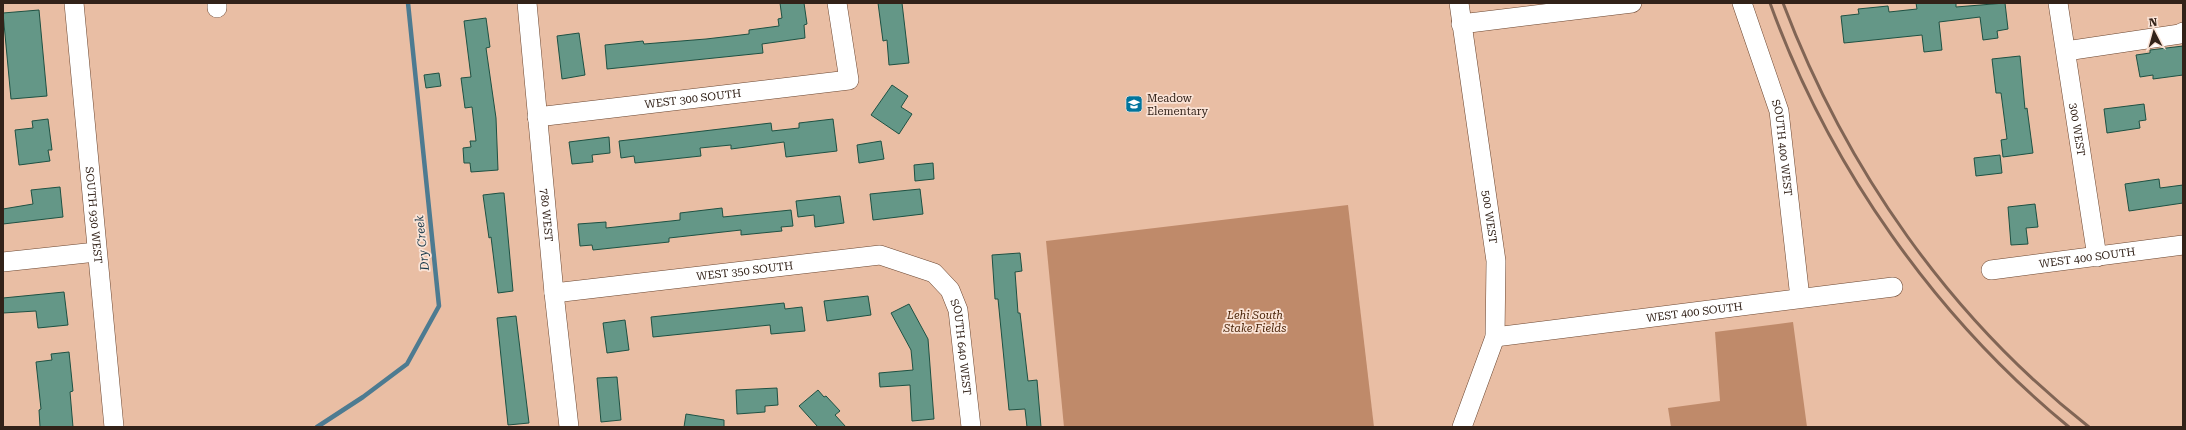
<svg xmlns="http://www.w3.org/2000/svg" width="2186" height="430" viewBox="0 0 2186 430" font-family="'Roboto Serif',serif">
	<rect width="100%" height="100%" fill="#e9bea4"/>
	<g fill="#bf8a6a">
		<path d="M1348 205 1374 427H1064L1046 241Z"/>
		<path d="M1793 322 1807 427H1671L1668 408 1720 401 1715 332Z"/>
	</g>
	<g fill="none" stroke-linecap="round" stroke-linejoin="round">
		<path stroke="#4d7b91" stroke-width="4.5" d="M317 427 363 397 407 364 439 306 408 3"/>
	</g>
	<g fill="#649787" stroke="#1e5143">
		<path d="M780 3H804L807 24 804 25 805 38 762 44 763 53 607 69 605 45 643 41 644 44 706 39 749 34V30L779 26 778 19 782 18Z"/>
		<path d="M878 3H902L909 63 889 65 887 40 883 41Z"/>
		<path d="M1916 3H1956V7L2005 3 2008 29 1997 31 1998 38 1983 40 1980 17 1939 22 1942 50 1924 52 1922 35 1844 43 1841 16 1859 14 1858 9 1888 6 1889 12 1917 9Z"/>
		<path d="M39 10 47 96 11 99 3 13Z"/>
		<path d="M486 18 490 47 486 48 496 118 498 170 471 172 470 163H464L463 148 471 147 470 141H476L472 107 465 108 461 78 471 77 464 21Z"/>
		<path d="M579 33 585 75 562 79 557 36Z"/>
		<path d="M2183 46V75L2153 79V75L2140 77 2136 55 2150 53V50Z"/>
		<path d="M2020 56 2025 109 2027 108 2033 153 2003 157 2001 140 2007 139 2001 93H1996L1992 59Z"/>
		<path d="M439 73 441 86 426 88 424 75Z"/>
		<path d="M892 85 908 96 901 107 912 114 899 134 871 115Z"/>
		<path d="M2144 104 2146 120 2139 121 2140 128 2107 133 2104 109Z"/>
		<path d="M48 119 52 150H48L50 161 19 165 15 130 33 128 32 121Z"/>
		<path d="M833 119 837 151 786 157 784 142 731 149V145L700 148 701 156 635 163 634 156 621 158 619 141 771 123 772 131 799 128V123Z"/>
		<path d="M609 137 610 153 592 155 593 162 572 164 569 142Z"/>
		<path d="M881 141 884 159 859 163 857 145Z"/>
		<path d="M2000 155 2002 173 1976 176 1974 158Z"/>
		<path d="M933 163 934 179 915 181 914 165Z"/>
		<path d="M2159 179 2160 188 2183 185V203L2129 211 2125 184Z"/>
		<path d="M60 187 63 217 3 224V209L33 204 31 190Z"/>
		<path d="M920 189 923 214 873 220 870 194Z"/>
		<path d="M500 193H504L513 291 498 293 491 237 489 238 483 195Z"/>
		<path d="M840 196 844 223 815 227 814 215 798 217 796 201Z"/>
		<path d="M2035 204 2038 227 2026 228 2028 244 2011 245 2008 207Z"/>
		<path d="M722 208 723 217 791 210 793 226 781 227 782 231 741 235V230L669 238V242L593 250 592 245 580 246 578 224 606 222V228L680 220V213Z"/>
		<path d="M1020 253 1022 271 1015 272 1018 313H1020L1028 381 1037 380 1041 427H1027L1025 409 1009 410 998 299H995L992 255Z"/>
		<path d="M64 292 68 325 38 328 36 311 3 313V298Z"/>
		<path d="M868 296 871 315 827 321 824 301Z"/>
		<path d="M784 303 785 309 802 307 805 331 771 334 770 325 653 337 651 317Z"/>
		<path d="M909 304 928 339 934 419 912 421 910 385 880 387 879 373 913 370 911 350 891 313Z"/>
		<path d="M516 316 529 423 508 425 497 318Z"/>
		<path d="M625 320 629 350 607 353 603 323Z"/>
		<path d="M69 352 73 391 70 392 73 427H40L39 410 41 409 36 362 52 360 51 354Z"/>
		<path d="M617 377 621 420 601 422 597 378Z"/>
		<path d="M777 388 778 405 765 406V412L737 414 736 390Z"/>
		<path d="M818 390 824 397 826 396 840 411 835 415 846 427H818L799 406Z"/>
		<path d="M686 414 724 420V427H684Z"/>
	</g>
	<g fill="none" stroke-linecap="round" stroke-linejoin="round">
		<defs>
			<g id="minor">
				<path id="s1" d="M74 3 114 427"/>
				<path d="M217 3V8"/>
				<path id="s2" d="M527 3 554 293 569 427"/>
				<path id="s3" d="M1459 3 1496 261 1495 337 1462 427"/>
				<path id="s4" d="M1742 3 1779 111 1800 298"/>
				<path id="s5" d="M2058 3 2097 257"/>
				<path d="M1461 24 1632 3"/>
				<path d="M2066 51 2180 34 2183 32"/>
				<path id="s6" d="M537 117 849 80 837 3"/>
				<path d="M3 262 96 252"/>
				<path id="s7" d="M1991 270 2183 245"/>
				<path id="s8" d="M554 293 880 255 934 273 950 290 958 310 971 427"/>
				<path id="s9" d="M1495 337 1893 287"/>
			</g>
		</defs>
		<use href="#minor" stroke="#6b4630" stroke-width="20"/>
		<use href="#minor" stroke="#fff" stroke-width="19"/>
		<g stroke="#816555" stroke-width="3">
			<path d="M1770 3C1829 166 1935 317 2069 427"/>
			<path d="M1783 3C1846 169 1949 317 2089 427"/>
		</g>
	</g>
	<defs>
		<symbol id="school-square" viewBox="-11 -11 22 22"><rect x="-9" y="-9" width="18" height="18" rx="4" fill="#00759e" stroke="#fae3d6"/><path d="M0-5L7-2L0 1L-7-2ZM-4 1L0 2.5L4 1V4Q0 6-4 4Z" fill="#fff"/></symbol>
	</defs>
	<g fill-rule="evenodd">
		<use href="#school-square" x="1124" y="94" width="20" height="20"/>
	</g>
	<g text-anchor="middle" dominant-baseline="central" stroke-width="3.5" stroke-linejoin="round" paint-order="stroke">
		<g font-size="11" fill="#322219" stroke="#fae3d6" text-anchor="start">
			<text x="1147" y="98">Meadow<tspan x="1147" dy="13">Elementary</tspan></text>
		</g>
		<g font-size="11" fill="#322219" stroke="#fae3d6">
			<text stroke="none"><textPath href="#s6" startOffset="157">WEST 300 SOUTH</textPath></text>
			<text stroke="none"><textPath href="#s5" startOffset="128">300 WEST</textPath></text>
			<text stroke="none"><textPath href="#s4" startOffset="151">SOUTH 400 WEST</textPath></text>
			<text stroke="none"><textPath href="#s1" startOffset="213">SOUTH 930 WEST</textPath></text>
			<text stroke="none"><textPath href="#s2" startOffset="213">780 WEST</textPath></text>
			<text stroke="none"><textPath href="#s3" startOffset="216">500 WEST</textPath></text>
			<text stroke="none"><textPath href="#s7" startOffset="97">WEST 400 SOUTH</textPath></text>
			<text stroke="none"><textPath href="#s8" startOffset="192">WEST 350 SOUTH</textPath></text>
			<text stroke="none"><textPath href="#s9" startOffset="201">WEST 400 SOUTH</textPath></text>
			<text stroke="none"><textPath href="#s8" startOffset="467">SOUTH 640 WEST</textPath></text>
		</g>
		<g font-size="11" font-style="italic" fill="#451e02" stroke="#fae3d6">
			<text x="1255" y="315">Lehi South<tspan x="1255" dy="13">Stake Fields</tspan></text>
		</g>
		<g font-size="12" font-style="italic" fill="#193a4a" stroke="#fae3d6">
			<text transform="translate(422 243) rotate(-96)">Dry Creek</text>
		</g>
	</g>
	<rect width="2186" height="430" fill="none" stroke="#322219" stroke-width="8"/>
	<g transform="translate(2154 32) rotate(354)" stroke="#fae3d6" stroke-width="3" paint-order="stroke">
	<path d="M0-3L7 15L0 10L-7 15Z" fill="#322219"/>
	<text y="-6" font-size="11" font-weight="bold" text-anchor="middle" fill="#322219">N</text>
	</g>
</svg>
